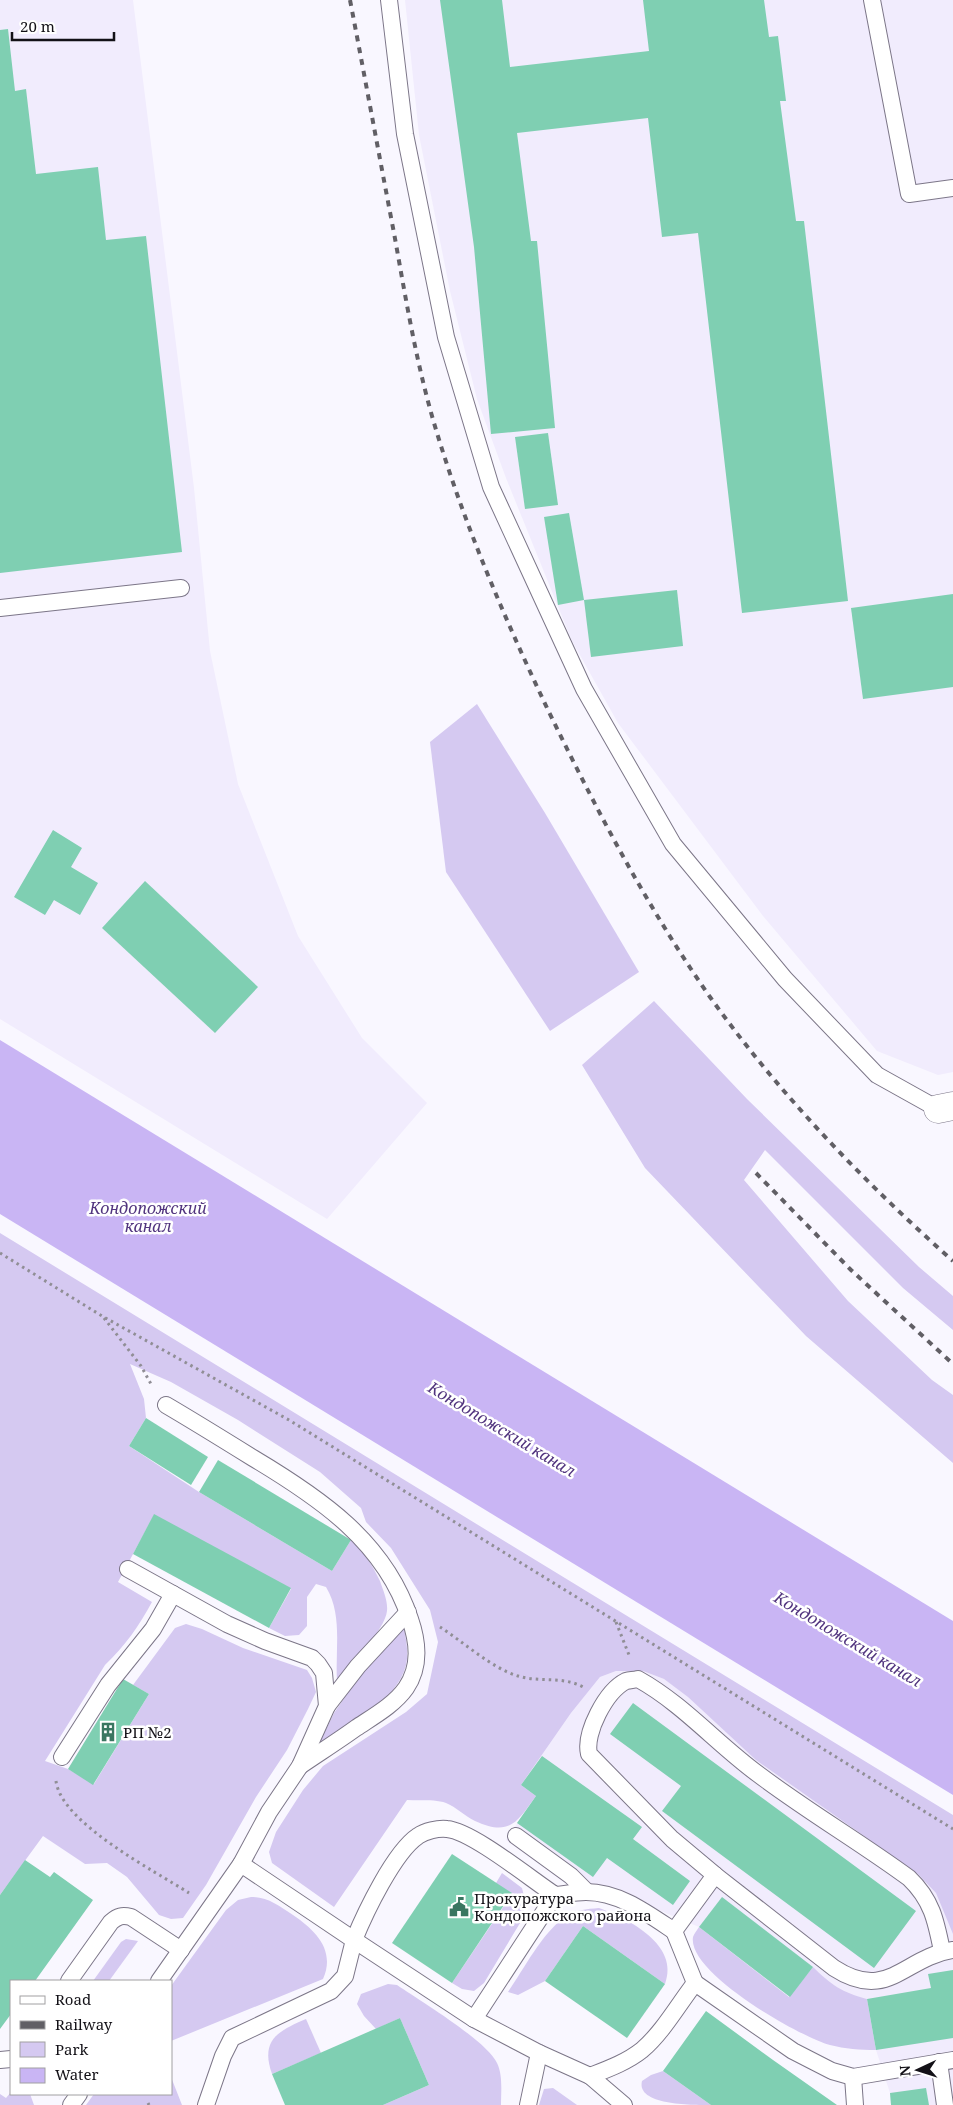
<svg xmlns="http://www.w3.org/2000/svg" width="953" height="2105" viewBox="0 0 953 2105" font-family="'Noto Serif',serif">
	<rect width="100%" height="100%" fill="#f9f7ff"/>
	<g fill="#f1ecfd">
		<path d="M0 0H133L194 488 210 651 238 784 298 936 362 1038 427 1103 327 1219 0 1019Z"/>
		<path d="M405 0H953V1072L938 1075 877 1051 763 916 618 723 572 641 506 478 477 399 450 291 419 135Z"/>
		<path d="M616 1671H643L664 1679 953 1888V2105H891L890 2093 876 2050 867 1999 854 1996 830 1984 813 1967 790 1997 699 1927 611 1890 572 1888 506 1840 536 1796 521 1785 571 1713 600 1677Z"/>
	</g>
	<g fill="#d5c9f1">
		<path d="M477 704 545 813 639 972 550 1031 446 872 430 742Z"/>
		<path d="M654 1001 747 1099 919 1267 953 1296V1330L903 1288 765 1150 744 1180 848 1301 932 1380 953 1395V1463L806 1336 645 1168 582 1065Z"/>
		<path d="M0 1233 953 1815V1934L936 1893 918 1874 756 1760 688 1697 664 1679 643 1671H616L600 1677 571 1713 521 1785 536 1796C517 1822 510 1837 475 1821 465 1816 456 1807 446 1803 435 1799 419 1801 407 1800L334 1907 272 1863 269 1852 276 1832 303 1790 323 1766 406 1712 427 1694 438 1642 430 1610 391 1548 366 1522 361 1508 320 1472 238 1420 171 1382 130 1364 144 1399 146 1418 129 1446 199 1492 332 1571 351 1540C365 1552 372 1565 380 1581 383 1590 388 1601 387 1611 385 1630 350 1665 337 1681 335 1649 343 1615 326 1587L316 1584 307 1597V1626L299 1635 285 1636 269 1628 291 1589 154 1515 118 1582 152 1602C139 1626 125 1646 105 1665L45 1761 68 1769 94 1784 149 1694 133 1685 175 1628 186 1624 202 1629 243 1648 307 1670 312 1678 316 1692 308 1709 287 1750 256 1797 206 1885 183 1918 171 1919 159 1915 127 1877 107 1863 85 1864 43 1836 0 1895Z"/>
		<path d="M404 1627C406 1640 409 1653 406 1665 397 1702 348 1724 319 1744L334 1713 361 1674Z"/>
		<path d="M502 1873 522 1888 526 1904 520 1923 484 1983 474 1991 462 1989 452 1983 512 1894 496 1883Z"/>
		<path d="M251 1897C268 1897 279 1906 293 1915 315 1930 336 1950 323 1979L171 2041V1986L226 1910 238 1900Z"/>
		<path d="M599 1908C629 1919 680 1945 665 1984L583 1926 545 1981 518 1995 508 1992C524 1969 542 1933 565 1917 574 1910 587 1909 599 1908Z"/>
		<path d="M699 1927 789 1997 813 1967C830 1984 843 1993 867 1999L876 2050C860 2050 845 2049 830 2045 800 2037 687 1973 693 1937 694 1934 697 1930 699 1927Z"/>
		<path d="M126 1939 138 1941 109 1981H93L121 1942Z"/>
		<path d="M388 1984 397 1985C419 2000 487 2041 497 2063 503 2075 501 2092 501 2105H383L429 2085 400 2018 376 2029 364 2016 357 2004 361 1994Z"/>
		<path d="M306 2019 321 2053 272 2074C260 2040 278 2031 306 2019Z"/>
		<path d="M663 2071 711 2105C690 2105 636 2105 642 2081L651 2075Z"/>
		<path d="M171 2077 182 2105H86L94 2094H171Z"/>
		<path d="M553 2088 577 2105H539L544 2089Z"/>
		<path d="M11 2092V2094H30L34 2105H0V2094L6 2098Z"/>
	</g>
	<path fill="#c9b5f4" d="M0 1040 953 1621V1795L0 1214Z"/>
	<g fill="#7fcfb2">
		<path d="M440 0H502L510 67 649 51 643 0H764L769 37 778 36 786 101H780L796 221H804L848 601 742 613 698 233 662 237 648 118 517 133 531 241H537L555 428 491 434 474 247Z"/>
		<path d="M8 29 15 91 26 89 36 174 98 167 106 240 146 236 182 552 0 573V30Z"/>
		<path d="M548 433 558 505 525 509 515 437Z"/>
		<path d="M569 513 584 600 558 605 544 517Z"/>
		<path d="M677 590 683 646 591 657 584 600Z"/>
		<path d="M953 594V687L863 699 851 608Z"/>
		<path d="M53 830 82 848 71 867 98 883 80 915 54 900 45 915 14 897Z"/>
		<path d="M145 881 258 987 215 1033 102 928Z"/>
		<path d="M146 1418 208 1457 191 1485 129 1446Z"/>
		<path d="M218 1460 351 1540 332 1571 199 1492Z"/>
		<path d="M154 1514 291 1588 269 1628 133 1554Z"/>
		<path d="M123 1679 149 1694 93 1785 68 1769Z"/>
		<path d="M633 1703 916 1911 874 1968 662 1811 681 1786 610 1734Z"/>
		<path d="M542 1756 642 1827 633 1839 690 1881 673 1905 607 1858 593 1877 517 1823 536 1796 521 1785Z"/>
		<path d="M452 1854 512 1893 452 1983 392 1943Z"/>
		<path d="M25 1860 50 1877 54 1872 93 1900 35 1981H11V2014L0 2029V1895Z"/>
		<path d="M722 1897 813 1967 790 1997 699 1927Z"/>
		<path d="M583 1926 665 1984 627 2038 545 1981Z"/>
		<path d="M953 1970V2038L876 2050 867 1999 931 1988 928 1974Z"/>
		<path d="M706 2011 773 2060 837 2105H711L663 2071Z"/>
		<path d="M400 2018 429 2085 383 2105H285L272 2074Z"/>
		<path d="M926 2088 929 2105H891L890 2093Z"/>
	</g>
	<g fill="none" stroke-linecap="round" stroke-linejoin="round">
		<defs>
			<g id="service">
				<path d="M389 0 405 134 446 337 491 487 584 689 673 844 785 979 877 1075 938 1109"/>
				<path d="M872 0 909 194 953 188"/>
				<path d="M0 608 181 588"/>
				<path d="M166 1405C195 1422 224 1440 253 1458 320 1498 385 1542 410 1619 418 1642 421 1666 406 1688 394 1705 374 1716 356 1728 338 1741 319 1753 300 1766"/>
				<path d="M128 1569 227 1624 265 1641 312 1658 318 1664 324 1673 327 1706 300 1766 269 1812 241 1864"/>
				<path d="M327 1706 358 1666 408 1612"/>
				<path d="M62 1757 108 1685 153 1629 173 1594"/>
				<path d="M516 1836 571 1876 587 1892"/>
				<path d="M715 1875 672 1839 589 1754C584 1733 606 1691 626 1681 630 1680 634 1680 638 1679 683 1704 717 1744 758 1774 807 1811 860 1842 909 1878 932 1900 936 1921 942 1951"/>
				<path d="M674 1931 695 1983"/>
				<path d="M69 1981 111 1922C118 1916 122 1915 131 1917L181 1950"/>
				<path d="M159 1981 241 1864 354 1940 345 1976 331 1991 232 2038 223 2056 206 2105"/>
				<path d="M474 2019 555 1895"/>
				<path d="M539 2053 590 2076C608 2069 627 2062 642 2050 663 2032 678 2005 695 1983L793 2051 832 2071 853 2077 953 2060"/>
				<path d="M0 2060 11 2059"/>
				<path d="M939 2062 945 2105"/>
				<path d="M590 2076 624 2105"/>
				<path d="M853 2077 855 2105"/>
				<path d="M71 2105 79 2094"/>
				<path d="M528 2105 539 2053 474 2019 354 1940C365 1913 394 1852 418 1836 425 1831 438 1828 447 1829 472 1831 532 1880 555 1895 565 1894 576 1892 586 1892 619 1892 647 1913 674 1931L715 1875 834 1968C888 2003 904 1957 953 1950"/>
			</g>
			<path id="minor" d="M938 1109 953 1106"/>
		</defs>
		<use href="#service" stroke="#7c7688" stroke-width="18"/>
		<use href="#minor" stroke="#7c7688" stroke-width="29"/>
		<g stroke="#908e95" stroke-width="3" stroke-dasharray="2.5 4" stroke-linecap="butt">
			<path d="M0 1253 102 1316 289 1420 953 1829"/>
			<path d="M104 1318 141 1366 151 1384"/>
			<path d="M616 1622 629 1655"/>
			<path d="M440 1627C462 1641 493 1669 518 1676 541 1683 562 1675 585 1688"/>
			<path d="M56 1781C61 1823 155 1871 189 1893"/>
			<path d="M148 2103 149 2105"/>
		</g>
		<use href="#service" stroke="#fff" stroke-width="16"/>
		<use href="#minor" stroke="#fff" stroke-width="28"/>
		<g stroke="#615f65" stroke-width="4" stroke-dasharray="6 6" stroke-linecap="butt">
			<path d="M350 0C365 78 379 155 394 233 405 294 415 356 432 416 461 517 503 615 548 710 596 809 647 907 710 997 780 1095 864 1182 953 1261"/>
			<path d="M756 1173 851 1270 953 1364"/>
		</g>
	</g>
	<defs>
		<symbol id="building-bare" viewBox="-9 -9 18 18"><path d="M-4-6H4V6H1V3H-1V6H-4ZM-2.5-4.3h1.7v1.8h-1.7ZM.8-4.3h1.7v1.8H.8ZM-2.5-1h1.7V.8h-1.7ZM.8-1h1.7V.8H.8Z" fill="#3a7661" stroke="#fff" stroke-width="2.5" paint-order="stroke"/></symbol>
		<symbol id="civic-bare" viewBox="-9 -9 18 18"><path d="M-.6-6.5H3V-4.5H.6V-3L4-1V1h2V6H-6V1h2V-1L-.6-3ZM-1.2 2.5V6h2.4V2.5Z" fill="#3a7661" stroke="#fff" stroke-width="2.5" paint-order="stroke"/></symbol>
	</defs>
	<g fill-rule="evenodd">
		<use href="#building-bare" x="94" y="1718" width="28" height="28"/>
		<use href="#civic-bare" x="445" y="1893" width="28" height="28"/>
	</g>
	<g text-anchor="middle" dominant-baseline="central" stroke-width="5" stroke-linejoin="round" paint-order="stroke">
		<g font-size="15" fill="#131117" stroke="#fff" text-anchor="start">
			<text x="123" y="1732">РП №2</text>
			<text x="474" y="1898">Прокуратура<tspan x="474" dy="17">Кондопожского района</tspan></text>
		</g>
		<g font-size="16" font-style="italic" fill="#51347e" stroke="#fff">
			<text x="148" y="1208">Кондопожский<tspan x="148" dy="18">канал</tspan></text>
			<text transform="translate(502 1429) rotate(31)">Кондопожский канал</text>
			<text transform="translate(848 1639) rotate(31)">Кондопожский канал</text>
		</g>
	</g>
	<rect x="10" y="1980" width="162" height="115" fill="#ffffff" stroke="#a1a0a2"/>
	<rect x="20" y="1996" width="25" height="8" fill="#ffffff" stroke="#a1a0a2"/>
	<text x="55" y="2005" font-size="15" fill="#131117">Road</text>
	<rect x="20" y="2021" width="25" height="8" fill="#615f65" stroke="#a1a0a2"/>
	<text x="55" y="2030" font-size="15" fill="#131117">Railway</text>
	<rect x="20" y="2042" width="25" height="15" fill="#d5c9f1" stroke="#a1a0a2"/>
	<text x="55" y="2055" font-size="15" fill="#131117">Park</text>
	<rect x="20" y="2068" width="25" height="15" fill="#c9b5f4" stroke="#a1a0a2"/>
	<text x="55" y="2080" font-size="15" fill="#131117">Water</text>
	<g transform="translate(918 2070) rotate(266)" stroke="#ffffff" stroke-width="4" paint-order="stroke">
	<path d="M0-4L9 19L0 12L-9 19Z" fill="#131117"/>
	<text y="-8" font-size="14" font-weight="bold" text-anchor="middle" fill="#131117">N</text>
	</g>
	<path d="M12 32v8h102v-8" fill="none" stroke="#131117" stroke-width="2.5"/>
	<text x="20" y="32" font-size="15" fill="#131117" stroke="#ffffff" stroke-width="4" paint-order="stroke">20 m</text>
</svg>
